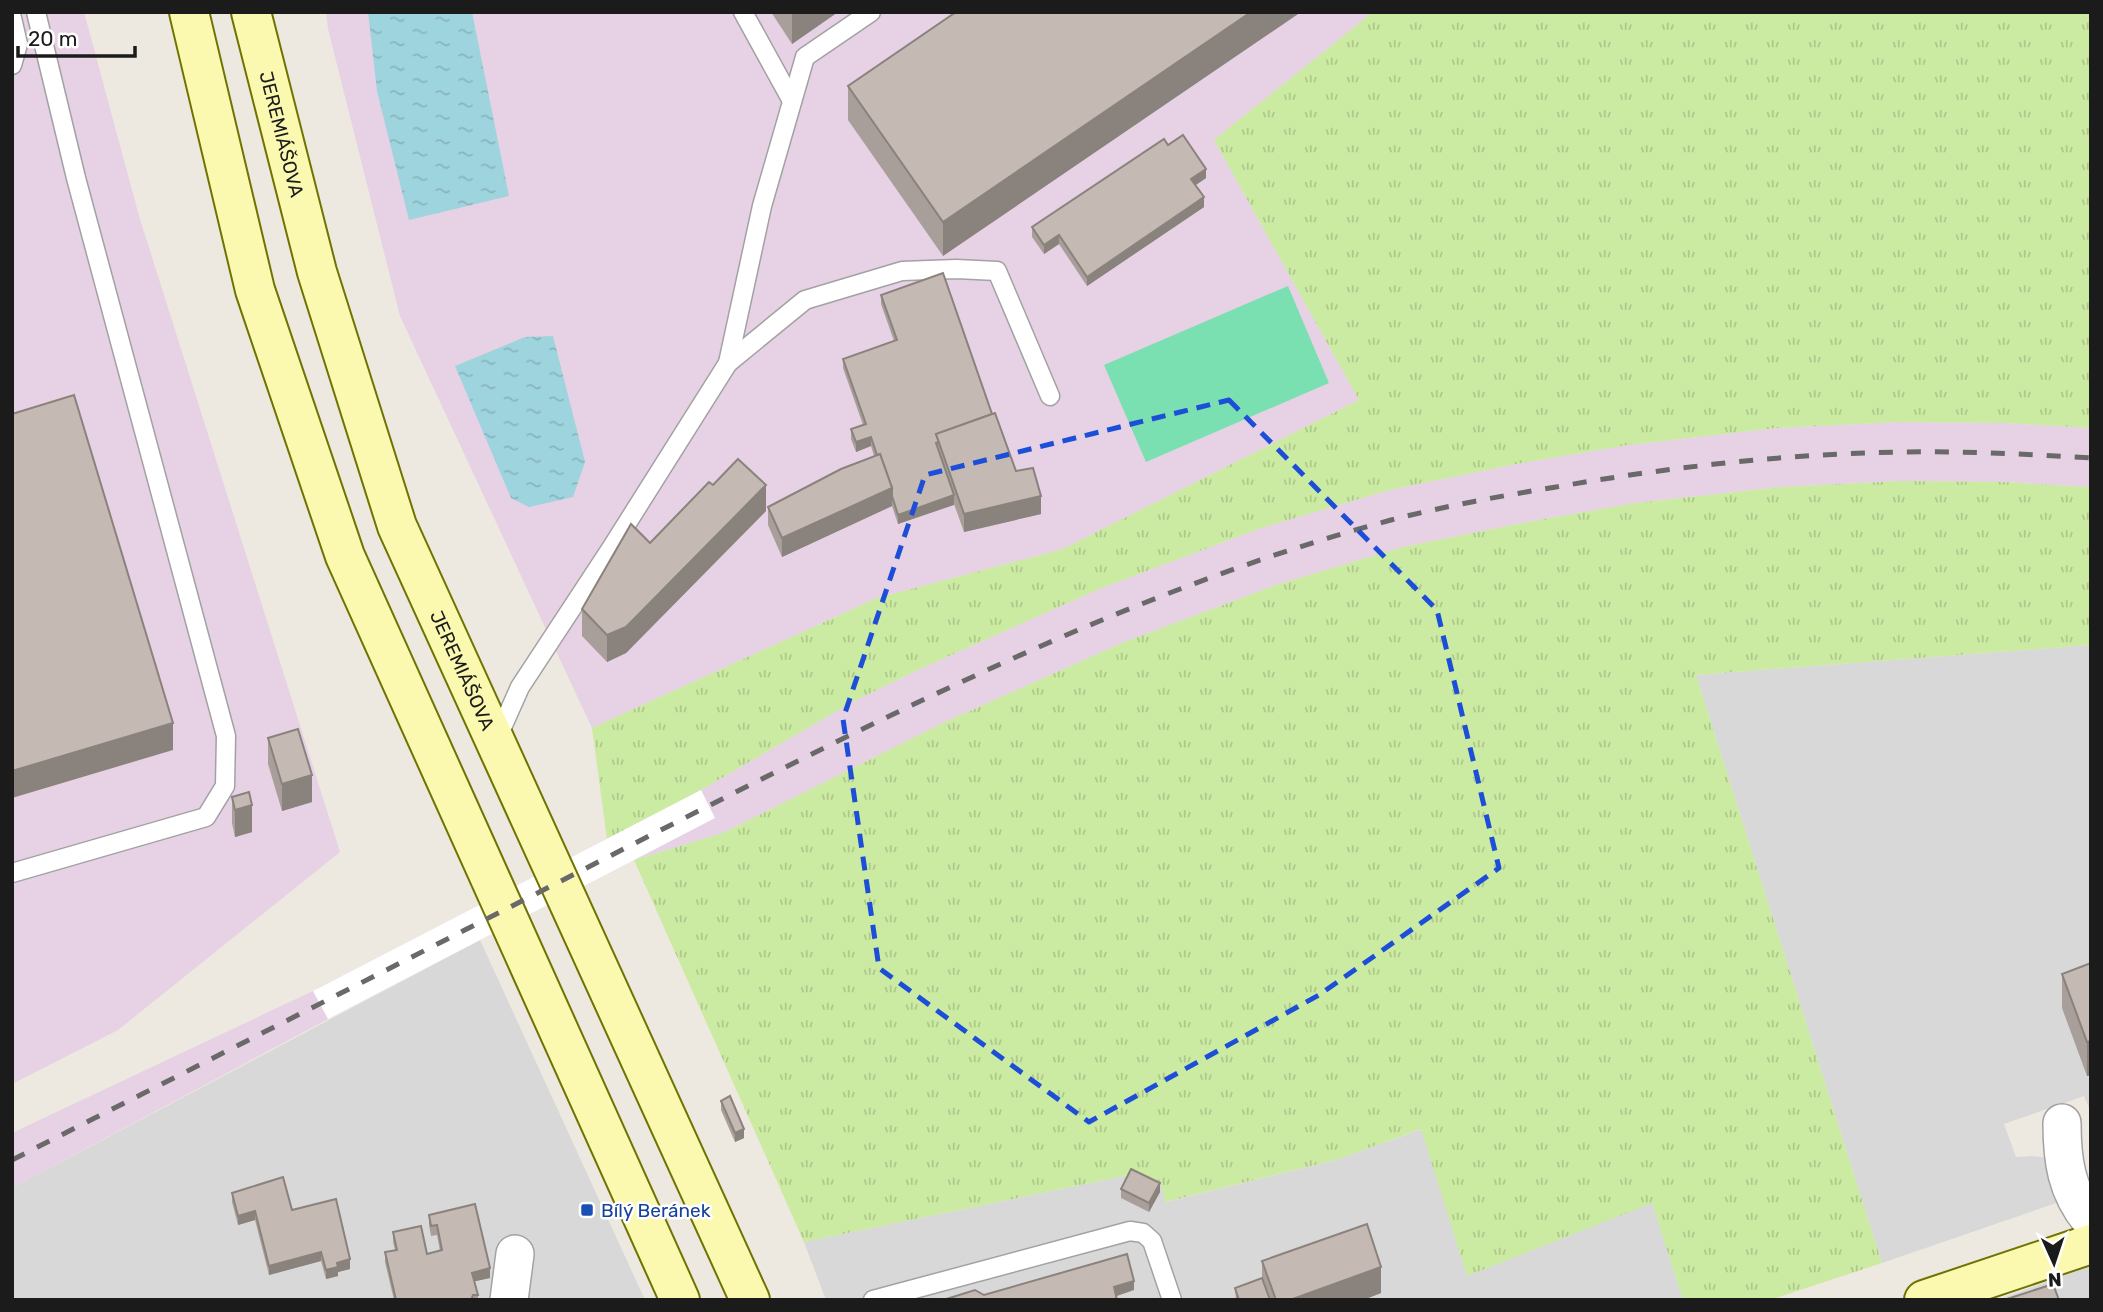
<svg xmlns="http://www.w3.org/2000/svg" width="2103" height="1312" viewBox="0 0 2103 1312" font-family="Rubik,sans-serif">
	<defs>
		<pattern id="grass-tufts" width="24" height="20" patternUnits="userSpaceOnUse" patternTransform="scale(1.75)"><rect width="24" height="20" fill="#cbeaa2"/><path d="M3 7l-1-3M5 7V3M7 7l1-3M15 17l-1-3M17 17v-4M19 17l1-3" fill="none" stroke="#aec88b"/></pattern>
		<pattern id="water-ripples" width="26" height="14" patternUnits="userSpaceOnUse" patternTransform="scale(1.75)"><rect width="26" height="14" fill="#9ed4dd"/><path d="M2 4q2-2 4 0t4 0M15 11q2-2 4 0t4 0" fill="none" stroke="#88b5bd"/></pattern>
	</defs>
	<rect width="100%" height="100%" fill="#ede8e0"/>
	<g fill="#d9d8d8">
		<path d="M2091 645V1113L2084 1096 2004 1124 2016 1157 2032 1156 2048 1158 2065 1200 1882 1263 1696 675Z"/>
		<path d="M480 940 645 1300H12V1188Z"/>
		<path d="M1422 1129 1467 1276 1652 1202 1683 1300H826L804 1242 1134 1174 1161 1182 1166 1202 1339 1159Z"/>
		<path d="M2091 1267V1300H1997L2077 1271Z"/>
	</g>
	<g fill="#e7d1e4">
		<path d="M12 12H84L139 216 340 852 118 1030 12 1084Z"/>
		<path d="M326 12H1373L1214 140 1359 400 1063 549 877 598 592 728 400 316 328 29Z"/>
		<path d="M1899 422 2005 423 2091 428V487L2003 482 1901 481 1781 487 1636 503 1527 522 1403 547 1276 585 1122 643 945 722 723 833 634 860 328 1019 12 1188V1133L313 991 701 790 854 701 920 669 1099 589 1258 529 1389 490 1516 464 1628 445 1776 428Z"/>
	</g>
	<g fill="url(#grass-tufts)">
		<path d="M1373 12H2091V428L2005 423 1899 422 1776 428 1628 445 1516 464 1389 490 1258 529 1099 589 920 669 854 701 701 790 607 839 592 728 877 598 1063 549 1359 400 1214 140Z"/>
		<path d="M1901 481 2003 482 2091 487V645L1696 675 1882 1263 1770 1300H1683L1652 1203 1467 1276 1421 1129 1339 1159 1165 1202 1161 1182 1134 1174 804 1242 634 860 723 833 945 722 1122 643 1276 585 1403 547 1527 522 1636 503 1781 487Z"/>
	</g>
	<path fill="#7ae0b1" d="M1288 286 1329 383 1146 462 1104 365Z"/>
	<g fill="url(#water-ripples)">
		<path d="M368 12H472L509 196 409 220 377 91Z"/>
		<path d="M553 336 585 462 573 497 529 507 511 498 455 366 525 337Z"/>
	</g>
	<path fill="#fff" d="M701 790 715 818 328 1019 313 991Z"/>
	<g fill="none" stroke-linecap="round" stroke-linejoin="round">
		<defs>
			<g id="service">
				<path d="M743 12 792 101"/>
				<path d="M12 18 18 44 12 65"/>
				<path d="M728 363 805 300 902 271 956 269 997 271 1050 396"/>
				<path d="M496 741 520 687 612 547 728 363 762 206 805 57 871 12"/>
				<path d="M12 873 206 817 225 786 226 736 76 178 36 12"/>
				<path d="M873 1300 1130 1231 1143 1233 1152 1241 1172 1300"/>
			</g>
			<g id="minor">
				<path d="M2062 1123C2062 1160 2066 1191 2091 1221"/>
				<path d="M509 1300 515 1254"/>
			</g>
			<g id="secondary">
				<path d="M189 12 255 290 345 556 680 1300"/>
				<path id="s1" d="M251 12 317 272 397 526 750 1300"/>
				<path d="M1924 1300 2091 1244"/>
			</g>
		</defs>
		<use href="#service" stroke="#a2a2a2" stroke-width="21"/>
		<use href="#minor" stroke="#a2a2a2" stroke-width="40"/>
		<use href="#secondary" stroke="#6f7301" stroke-width="42"/>
		<use href="#service" stroke="#fff" stroke-width="18"/>
		<use href="#minor" stroke="#fff" stroke-width="37"/>
		<use href="#secondary" stroke="#fbf9b0" stroke-width="38"/>
		<path stroke="#696969" stroke-width="5" stroke-dasharray="14 14" stroke-linecap="butt" d="M12 1160C225 1052 438 944 651 835 890 714 1131 590 1391 520 1445 506 1501 496 1556 487 1670 467 1785 454 1901 452 1964 451 2027 454 2091 458"/>
	</g>
	<g fill="#a99f9a">
		<path d="M771 12H838L792 44Z"/>
		<path d="M956 12 943 256 848 120V86Z"/>
		<path d="M1168 145 1206 178 1196 185 1204 207 1087 286 1059 244 1044 254 1032 237V227Z"/>
		<path d="M881 295 992 414 1016 471 1041 514 964 532 954 504 898 524 892 506 782 557 768 525V507L874 456 871 446 856 452 851 439V429L863 425 843 368V359L894 341 881 304Z"/>
		<path d="M713 485 766 511 626 653 607 662 582 636V609L650 543Z"/>
		<path d="M268 738 312 802 282 811 268 764Z"/>
		<path d="M232 797 252 832 235 837 232 823Z"/>
		<path d="M2091 963V1075L2087 1076 2062 1008V974Z"/>
		<path d="M721 1101 744 1138 735 1142 721 1110Z"/>
		<path d="M1121 1189 1160 1192 1149 1212 1121 1198Z"/>
		<path d="M232 1193 292 1210 350 1269 338 1272V1276L326 1279 321 1261 269 1275 255 1220 238 1225 232 1202Z"/>
		<path d="M429 1215 490 1278 474 1281 478 1295V1300H394L385 1262V1252L395 1250 393 1242V1232L427 1254 440 1251 437 1235 431 1236 429 1225Z"/>
		<path d="M1262 1261 1381 1293 1363 1300H1236L1235 1288 1262 1278Z"/>
	</g>
	<g fill="#8a827d">
		<path d="M792 12H838L792 44Z"/>
		<path d="M1251 12H1301L943 256V222Z"/>
		<path d="M1206 169V178L1191 188V179Z"/>
		<path d="M1204 197V207L1087 286V277Z"/>
		<path d="M1059 235V244L1044 254V245Z"/>
		<path d="M871 437V446L856 452V442Z"/>
		<path d="M766 485V511L626 653 607 662V635Z"/>
		<path d="M892 488V506L782 557V538Z"/>
		<path d="M954 495V505L898 524V515Z"/>
		<path d="M1041 496V514L964 532V514Z"/>
		<path d="M173 723V750L12 798V771Z"/>
		<path d="M312 775V802L282 811V784Z"/>
		<path d="M252 805V832L235 837V810Z"/>
		<path d="M2091 1041V1075L2087 1076V1042Z"/>
		<path d="M744 1129V1138L735 1142V1133Z"/>
		<path d="M1160 1183V1192L1149 1212V1203Z"/>
		<path d="M255 1211V1220L238 1225V1216Z"/>
		<path d="M321 1252V1261L269 1275V1266Z"/>
		<path d="M350 1259V1269L338 1272V1276L326 1279V1270L337 1263Z"/>
		<path d="M1381 1267V1293L1363 1300H1290Z"/>
		<path d="M490 1268V1278L472 1282V1273Z"/>
		<path d="M1134 1281V1290L1114 1297V1287Z"/>
	</g>
	<g fill="#c5b9b3" stroke="#8a827d" stroke-width="2">
		<path d="M956 12H1251L943 222 848 86Z"/>
		<path d="M1183 135 1206 169 1191 179 1204 197 1087 277 1059 235 1044 245 1032 227 1164 139 1168 145Z"/>
		<path d="M943 273 992 414 936 434 939 442 936 443 954 495 898 515 892 496V488L880 454 877 455 871 437 856 442 851 429 866 424 843 359 897 340 881 295Z"/>
		<path d="M74 395 173 723 12 771V414Z"/>
		<path d="M995 413 1016 471 1033 468 1041 496 964 514 936 434Z"/>
		<path d="M880 454 892 488 782 538 768 507 841 469Z"/>
		<path d="M738 459 766 485 626 627 607 635 582 609 631 524 650 543 709 482 713 485Z"/>
		<path d="M298 729 312 775 282 784 268 738Z"/>
		<path d="M249 792 252 805 235 810 232 797Z"/>
		<path d="M2091 963V1041L2087 1042 2062 974Z"/>
		<path d="M730 1096 744 1129 735 1133 721 1101Z"/>
		<path d="M1131 1169 1160 1183 1149 1203 1121 1189Z"/>
		<path d="M283 1177 292 1210 336 1199 350 1259 337 1263 338 1267 326 1270 321 1252 269 1266 255 1211 238 1216 232 1193Z"/>
		<path d="M475 1204 490 1268 472 1273 478 1295H473L471 1300H396L385 1252 397 1250 393 1232 421 1226 427 1254 442 1250 437 1225 431 1226 429 1215Z"/>
		<path d="M1367 1224 1381 1267 1290 1300H1276L1262 1261Z"/>
		<path d="M1127 1254 1134 1281 1114 1287 1117 1300H943L975 1290 984 1295Z"/>
		<path d="M1262 1278 1270 1300H1239L1235 1288Z"/>
		<path d="M2053 1284 2059 1300H2004Z"/>
	</g>
	<path fill="none" stroke="#1d4ed8" stroke-width="5" stroke-dasharray="14 9" stroke-linejoin="round" d="M1229 400 1437 610 1499 868 1319 995 1089 1122 879 968 843 719 925 475Z"/>
	<rect fill="#1a4fb4" stroke="#fff" stroke-width="2.5" x="580" y="1203" width="14" height="14" rx="3.5"/>
	<g text-anchor="middle" dominant-baseline="central" stroke-width="5" stroke-linejoin="round" paint-order="stroke">
		<g font-size="19" fill="#1b1b1b" stroke="#fff">
			<text stroke="none"><textPath href="#s1" startOffset="126">JEREMIÁŠOVA</textPath></text>
			<text stroke="none"><textPath href="#s1" startOffset="693">JEREMIÁŠOVA</textPath></text>
		</g>
		<g font-size="19" fill="#164399" stroke="#fff" text-anchor="start">
			<text x="601" y="1210">Bílý Beránek</text>
		</g>
	</g>
	<rect width="2103" height="1312" fill="none" stroke="#1b1b1b" stroke-width="28"/>
	<g transform="translate(2054 1263) rotate(177)" stroke="#ffffff" stroke-width="5" paint-order="stroke">
	<path d="M0-5L12 26L0 18L-12 26Z" fill="#1b1b1b"/>
	<text y="-10" font-size="19" font-weight="bold" text-anchor="middle" fill="#1b1b1b">N</text>
	</g>
	<path d="M18 46v10h117v-10" fill="none" stroke="#1b1b1b" stroke-width="3.5"/>
	<text x="28" y="46" font-size="21" fill="#1b1b1b" stroke="#ffffff" stroke-width="5" paint-order="stroke">20 m</text>
</svg>
